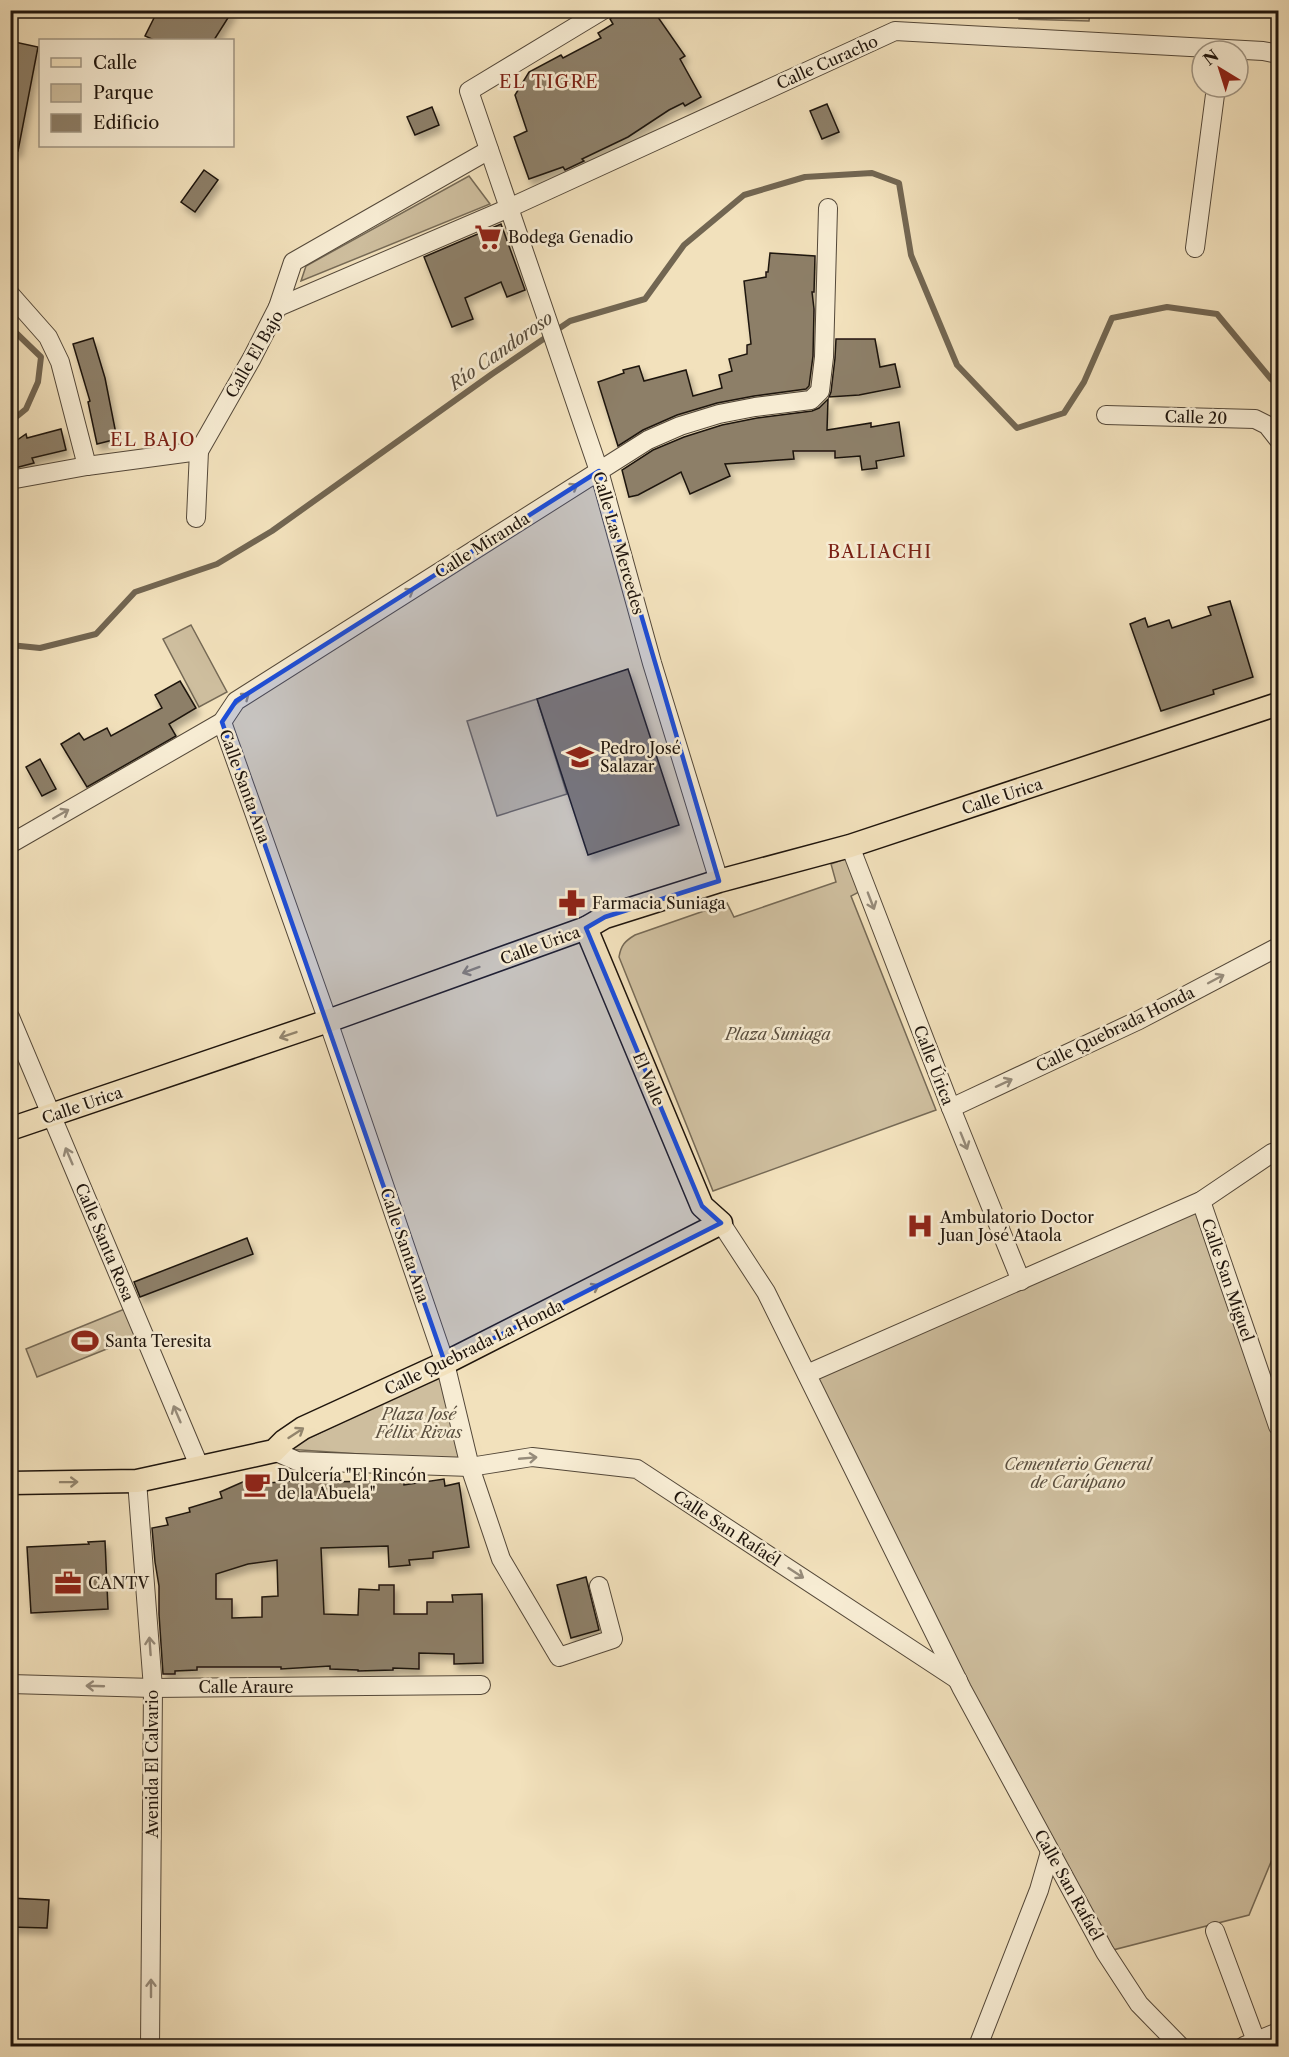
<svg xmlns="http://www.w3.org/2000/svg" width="1289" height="2057" viewBox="0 0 1289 2057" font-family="'Libre Caslon Text',serif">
	<defs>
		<filter id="shadow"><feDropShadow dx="3.5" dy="6" stdDeviation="3" flood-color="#0004"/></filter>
	</defs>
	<rect width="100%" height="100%" fill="#f2e1bc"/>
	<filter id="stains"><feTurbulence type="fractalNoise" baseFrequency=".00333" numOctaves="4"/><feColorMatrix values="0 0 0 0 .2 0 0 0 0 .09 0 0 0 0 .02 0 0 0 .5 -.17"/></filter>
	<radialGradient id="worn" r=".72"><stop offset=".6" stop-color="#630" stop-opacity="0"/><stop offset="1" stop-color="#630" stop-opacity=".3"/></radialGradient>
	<g fill="#cebe9e" stroke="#766a56" stroke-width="1.5">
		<path d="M1019 11H1090L1089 21 1019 19Z"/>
		<path d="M469 176 490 204 301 281 306 266Z"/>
		<path d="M191 625 227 692 199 707 163 639Z"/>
		<path d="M537 699 567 794 497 816 467 721Z"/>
		<path d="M850 857 863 890 851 896 936 1110 713 1191 619 957C621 945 625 941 635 935L727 903 734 917 836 882 831 864Z"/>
		<path d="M1201 1201 1278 1426V1845L1249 1915 1105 1952 807 1374Z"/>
		<path d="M132 1306 144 1334 37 1377 26 1349Z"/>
		<path d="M443 1374 463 1461 286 1449Z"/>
	</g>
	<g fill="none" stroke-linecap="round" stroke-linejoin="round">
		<g stroke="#726652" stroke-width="6">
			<path d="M10 327 41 357 38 382 26 409 10 422"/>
			<path d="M10 645 40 648 96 634 135 592 217 564 272 531 492 374 570 321 645 299 684 245 744 195 805 177 872 173 899 183 911 255 957 365 1017 428 1064 413 1084 382 1112 318 1167 307 1217 314 1271 379 1278 384"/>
		</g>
	</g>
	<g fill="#8d7f68" stroke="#1f150d" stroke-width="1.5" fill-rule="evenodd" filter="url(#shadow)">
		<path d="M158 10H233L214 40H154L145 36Z"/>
		<path d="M623 10H653L685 56 680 59 701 97 685 106 683 103 669 110 628 137 582 159 584 161 565 170 563 167 529 179 514 137 527 131 515 95 529 72 561 55 563 58 601 38 598 33 613 24 610 19Z"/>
		<path d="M10 41 38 47 18 151H10Z"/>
		<path d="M827 104 839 132 822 139 810 111Z"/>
		<path d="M432 107 439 125 415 135 407 117Z"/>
		<path d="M204 170 218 180 195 212 181 202Z"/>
		<path d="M501 224 525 290 507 297 501 282 465 298 473 319 452 327 424 257Z"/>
		<path d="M770 253 815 256 814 292H812L814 309 813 356 809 386 806 389 754 396 717 403 677 415 643 430 618 446 598 382 624 373 623 370 639 366 644 381 686 370 693 396 722 388 719 375 732 371 729 359 747 354V345L751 344 744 281 766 277V272H768Z"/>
		<path d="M93 338 105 378 117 439 97 444 88 402 90 401 73 344Z"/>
		<path d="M836 339H875L880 367 895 364 900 387 859 395 829 397 831 392 835 358Z"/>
		<path d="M828 399 827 430 871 423V427L899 422 904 456 876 461 877 468 862 470 860 456 835 458V451H793L794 459 725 464 730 476 690 494 681 472 638 495 629 497 622 470 653 450 684 437 722 425 757 418 812 411 819 408Z"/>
		<path d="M61 429 66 450 32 458 34 463 15 468 10 445 26 434 27 438Z"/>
		<path d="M1230 601 1253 677 1213 690 1214 694 1161 711 1130 624 1145 618 1148 627 1169 620 1172 628 1211 615 1208 607Z"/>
		<path d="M628 669 679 825 588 855 537 699Z"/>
		<path d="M180 681 196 708 169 724 176 736 87 787 61 744 79 733 84 740 107 728 111 736 162 708 155 695Z"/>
		<path d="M40 759 56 789 42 796 26 767Z"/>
		<path d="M247 1238 253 1254 140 1297 134 1282Z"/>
		<path d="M397 1476H403L404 1485 444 1479 445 1486 459 1483 469 1547 433 1552V1558L409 1560 410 1565 389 1567 388 1546 321 1548 324 1614 358 1615 359 1589 379 1590V1585H394V1614H427V1602H453L452 1595 482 1594 483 1663 454 1664V1654L419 1653V1669L393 1668V1670L358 1671V1670L330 1669V1666L281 1669V1667H197V1670L175 1671V1674H163L159 1614V1586L155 1562 152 1528 168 1525 166 1518 190 1512 189 1508 222 1498 220 1492 245 1481 267 1478 268 1483 292 1481H323V1482L383 1481 382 1477ZM277 1560 278 1596 262 1597V1617L232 1618V1599H216V1574L248 1564Z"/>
		<path d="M105 1541 108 1609 31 1613 27 1547 89 1544 88 1542Z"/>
		<path d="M586 1577 599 1630 571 1638 557 1585Z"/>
		<path d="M10 1898 49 1900 47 1928 10 1927Z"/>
	</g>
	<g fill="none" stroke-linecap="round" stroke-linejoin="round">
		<defs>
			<g id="minor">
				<path d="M603 10 469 91 599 471 652 663 719 881"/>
				<path d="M1195 248 1216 87"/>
				<path d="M10 294 48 337 60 362 87 466"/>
				<path d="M278 307 293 262 489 150"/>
				<path d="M1106 415 1255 419 1267 425 1278 439"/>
				<path d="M10 480 87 466 199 451 252 358 278 307 509 208 895 31 1263 51 1278 54"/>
				<path d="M196 518 199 451"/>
				<path d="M222 722 328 1021 445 1363 470 1467 501 1559 559 1657 613 1639 599 1586"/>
				<path d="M10 844 222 722 236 701 648 440 680 426 719 414 755 407 811 400 820 391 824 357 828 208"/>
				<path d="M850 846 951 1108 1021 1281"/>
				<path d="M10 1017 200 1468"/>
				<path d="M951 1108 1139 1020 1278 947"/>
				<path d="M1201 1201 1278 1426"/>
				<path d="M721 1223 766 1292 962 1689 1105 1952 1139 2004 1180 2046"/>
				<path d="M807 1374 1201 1201 1272 1153 1278 1151"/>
				<path d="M274 1451 297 1461 470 1467 532 1457 637 1469 958 1680"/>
				<path d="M137 1481 153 1688 150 2046"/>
				<path d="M10 1684 153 1688 481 1685"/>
				<path d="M1215 1931 1256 2041"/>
				<path d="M978 2046 1039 1890 1050 1852"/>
				<path d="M1244 2046 1278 2032"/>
			</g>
			<g id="major">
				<path d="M10 1129 328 1021 586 928 605 917 719 881 850 846 1278 704"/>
				<path d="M10 1483 137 1481 274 1451 284 1441 303 1428 445 1363 721 1223 702 1206 586 928"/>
			</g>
		</defs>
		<use href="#minor" stroke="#544839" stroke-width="20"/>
		<use href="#major" stroke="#1f150d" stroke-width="25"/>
		<use href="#minor" stroke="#f7ecd3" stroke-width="18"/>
		<use href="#major" stroke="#f2e1bc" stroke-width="22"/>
	</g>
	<defs><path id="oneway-shaft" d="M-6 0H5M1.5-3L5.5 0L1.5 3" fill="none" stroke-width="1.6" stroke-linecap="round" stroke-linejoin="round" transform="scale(1.5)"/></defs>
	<g stroke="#968b7a">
		<use href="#oneway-shaft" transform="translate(570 489) rotate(-32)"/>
		<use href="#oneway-shaft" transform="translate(406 594) rotate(-32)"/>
		<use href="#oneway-shaft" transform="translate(242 699) rotate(-38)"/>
		<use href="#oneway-shaft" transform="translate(61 814) rotate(-30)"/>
		<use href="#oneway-shaft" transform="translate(871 901) rotate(69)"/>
		<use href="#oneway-shaft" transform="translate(1216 979) rotate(-28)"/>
		<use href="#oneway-shaft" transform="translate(1004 1083) rotate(-25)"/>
		<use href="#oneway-shaft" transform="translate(964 1141) rotate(68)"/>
		<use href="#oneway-shaft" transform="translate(69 1156) rotate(-113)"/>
		<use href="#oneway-shaft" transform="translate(177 1414) rotate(-113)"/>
		<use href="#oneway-shaft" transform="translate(528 1458) rotate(-5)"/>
		<use href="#oneway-shaft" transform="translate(796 1573) rotate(33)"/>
		<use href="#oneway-shaft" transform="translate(150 1646) rotate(-94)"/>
		<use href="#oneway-shaft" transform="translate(95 1686) rotate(-178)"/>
		<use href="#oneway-shaft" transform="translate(151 1988) rotate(-90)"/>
	</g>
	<g stroke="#93856d">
		<use href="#oneway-shaft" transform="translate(471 970) rotate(160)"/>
		<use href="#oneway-shaft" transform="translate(288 1035) rotate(161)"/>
		<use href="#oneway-shaft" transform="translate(591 1289) rotate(-27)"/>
		<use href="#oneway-shaft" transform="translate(296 1433) rotate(-33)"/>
		<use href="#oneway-shaft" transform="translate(69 1482) rotate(-1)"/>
	</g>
	<path fill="#1d4ed8" fill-opacity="0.2" stroke="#1d4ed8" stroke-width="4.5" stroke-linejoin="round" d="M599 471 719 881 605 917 586 928 702 1206 721 1223 445 1363 222 722 236 701Z"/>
	<defs>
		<symbol id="supermarket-bare" viewBox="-9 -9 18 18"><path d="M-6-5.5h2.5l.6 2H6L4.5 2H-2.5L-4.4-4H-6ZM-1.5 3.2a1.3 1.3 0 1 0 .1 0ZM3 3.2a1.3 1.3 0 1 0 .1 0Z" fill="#8f2418" stroke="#f7ecd3" stroke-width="2.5" paint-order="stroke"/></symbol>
		<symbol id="school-bare" viewBox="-9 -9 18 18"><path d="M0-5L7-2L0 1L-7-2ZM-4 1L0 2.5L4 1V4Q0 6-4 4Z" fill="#8f2418" stroke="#f7ecd3" stroke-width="2.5" paint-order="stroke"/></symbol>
		<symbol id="pharmacy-bare" viewBox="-9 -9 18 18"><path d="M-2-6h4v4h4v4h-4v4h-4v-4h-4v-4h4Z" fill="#8f2418" stroke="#f7ecd3" stroke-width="2.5" paint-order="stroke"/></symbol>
		<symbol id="hospital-bare" viewBox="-9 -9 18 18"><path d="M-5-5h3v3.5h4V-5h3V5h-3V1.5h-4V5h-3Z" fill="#8f2418" stroke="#f7ecd3" stroke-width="2.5" paint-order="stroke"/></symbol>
		<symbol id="stadium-bare" viewBox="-9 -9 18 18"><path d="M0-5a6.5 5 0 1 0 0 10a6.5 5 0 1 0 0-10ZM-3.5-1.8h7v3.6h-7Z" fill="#8f2418" stroke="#f7ecd3" stroke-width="2.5" paint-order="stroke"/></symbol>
		<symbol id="cafe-bare" viewBox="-9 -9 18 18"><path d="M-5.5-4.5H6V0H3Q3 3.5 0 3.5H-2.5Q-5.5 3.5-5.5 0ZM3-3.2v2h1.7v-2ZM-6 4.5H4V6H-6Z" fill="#8f2418" stroke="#f7ecd3" stroke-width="2.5" paint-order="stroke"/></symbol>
		<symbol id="office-bare" viewBox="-9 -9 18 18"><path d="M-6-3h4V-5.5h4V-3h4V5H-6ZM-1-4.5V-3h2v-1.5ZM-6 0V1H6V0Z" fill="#8f2418" stroke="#f7ecd3" stroke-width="2.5" paint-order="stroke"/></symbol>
	</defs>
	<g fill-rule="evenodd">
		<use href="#supermarket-bare" x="469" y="218" width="38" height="38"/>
		<use href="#school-bare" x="561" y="738" width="38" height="38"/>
		<use href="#pharmacy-bare" x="553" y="884" width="38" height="38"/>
		<use href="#hospital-bare" x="901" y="1207" width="38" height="38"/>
		<use href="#stadium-bare" x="66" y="1322" width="38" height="38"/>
		<use href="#cafe-bare" x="238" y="1465" width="38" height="38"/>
		<use href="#office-bare" x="49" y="1564" width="38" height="38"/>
	</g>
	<g text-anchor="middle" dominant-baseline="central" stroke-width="5" stroke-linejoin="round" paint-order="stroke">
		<g font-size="16" fill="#1f150d" stroke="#f7ecd3">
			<text transform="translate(827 62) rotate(-24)">Calle Curacho</text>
			<text transform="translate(254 354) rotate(-60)">Calle El Bajo</text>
			<text transform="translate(1196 417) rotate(2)">Calle 20</text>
			<text transform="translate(619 543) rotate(74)">Calle Las Mercedes</text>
			<text transform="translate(482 545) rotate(-32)">Calle Miranda</text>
			<text transform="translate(245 786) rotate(70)">Calle Santa Ana</text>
			<text transform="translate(1002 796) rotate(-18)">Calle Urica</text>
			<text transform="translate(540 945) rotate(-20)">Calle Urica</text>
			<text transform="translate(1115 1029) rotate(-26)">Calle Quebrada Honda</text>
			<text transform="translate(934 1065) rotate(69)">Calle Úrica</text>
			<text transform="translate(649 1079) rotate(67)">El Valle</text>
			<text transform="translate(82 1105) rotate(-19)">Calle Urica</text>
			<text transform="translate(105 1242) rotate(67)">Calle Santa Rosa</text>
			<text transform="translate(405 1245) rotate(71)">Calle Santa Ana</text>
			<text transform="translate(1228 1280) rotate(71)">Calle San Miguel</text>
			<text transform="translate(474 1347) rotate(-26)">Calle Quebrada La Honda</text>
			<text transform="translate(727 1528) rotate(33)">Calle San Rafaél</text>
			<text x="246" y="1687">Calle Araure</text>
			<text transform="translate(152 1764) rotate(-90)">Avenida El Calvario</text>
			<text transform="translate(1069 1885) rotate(61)">Calle San Rafaél</text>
		</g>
		<g font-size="16" fill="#1f150d" stroke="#f7ecd3" text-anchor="start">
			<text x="508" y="237">Bodega Genadio</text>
			<text x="600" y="748">Pedro José<tspan x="600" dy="18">Salazar</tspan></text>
			<text x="592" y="903">Farmacia Suniaga</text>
			<text x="940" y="1217">Ambulatorio Doctor<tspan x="940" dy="18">Juan José Ataola</tspan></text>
			<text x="105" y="1341">Santa Teresita</text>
			<text x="277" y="1475">Dulcería "El Rincón<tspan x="277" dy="18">de la Abuela"</tspan></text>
			<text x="88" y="1583">CANTV</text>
		</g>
		<g font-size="16" font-style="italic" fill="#5c5040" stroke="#f7ecd3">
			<text x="778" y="1034">Plaza Suniaga</text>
			<text x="419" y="1414">Plaza José<tspan x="419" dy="18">Féllix Rivas</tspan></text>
			<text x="1078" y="1464">Cementerio General<tspan x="1078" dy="18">de Carúpano</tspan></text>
		</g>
		<g font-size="18" letter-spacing="1.5" fill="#7a1f14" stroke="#f7ecd3">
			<text x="549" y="82">EL TIGRE</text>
			<text x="153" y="440">EL BAJO</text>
			<text x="880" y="552">BALIACHI</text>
		</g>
		<g font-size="18" font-style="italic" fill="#574b3b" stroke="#f7ecd3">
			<text transform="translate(501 351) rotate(-35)">Río Candoroso</text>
		</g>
	</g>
	<rect width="1289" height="2057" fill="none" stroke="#f2e1bc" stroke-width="36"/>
	<rect x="12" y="12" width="1265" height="2033" fill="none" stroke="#1f150d" stroke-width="3"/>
	<rect x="18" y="18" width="1253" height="2021" fill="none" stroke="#1f150d" stroke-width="1.5"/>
	<rect x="39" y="39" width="195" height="108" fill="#f7ecd3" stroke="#a19684" stroke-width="1.5"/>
	<rect x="51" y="58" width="30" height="9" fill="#f2e1bc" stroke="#a19684" stroke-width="1.5"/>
	<text x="93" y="69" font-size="18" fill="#1f150d">Calle</text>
	<rect x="51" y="84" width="30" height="18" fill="#cebe9e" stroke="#a19684" stroke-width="1.5"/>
	<text x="93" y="99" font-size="18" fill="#1f150d">Parque</text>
	<rect x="51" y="114" width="30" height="18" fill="#8d7f68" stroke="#a19684" stroke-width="1.5"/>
	<text x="93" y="129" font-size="18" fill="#1f150d">Edificio</text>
	<g transform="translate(1220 69) rotate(322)"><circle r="28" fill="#f7ecd3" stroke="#a19684" stroke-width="1.5"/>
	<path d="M0-4.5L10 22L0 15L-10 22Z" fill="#8f2418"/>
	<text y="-9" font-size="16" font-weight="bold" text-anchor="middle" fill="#1f150d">N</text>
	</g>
	<rect width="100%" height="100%" filter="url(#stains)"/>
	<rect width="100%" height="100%" fill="url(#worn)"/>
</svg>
